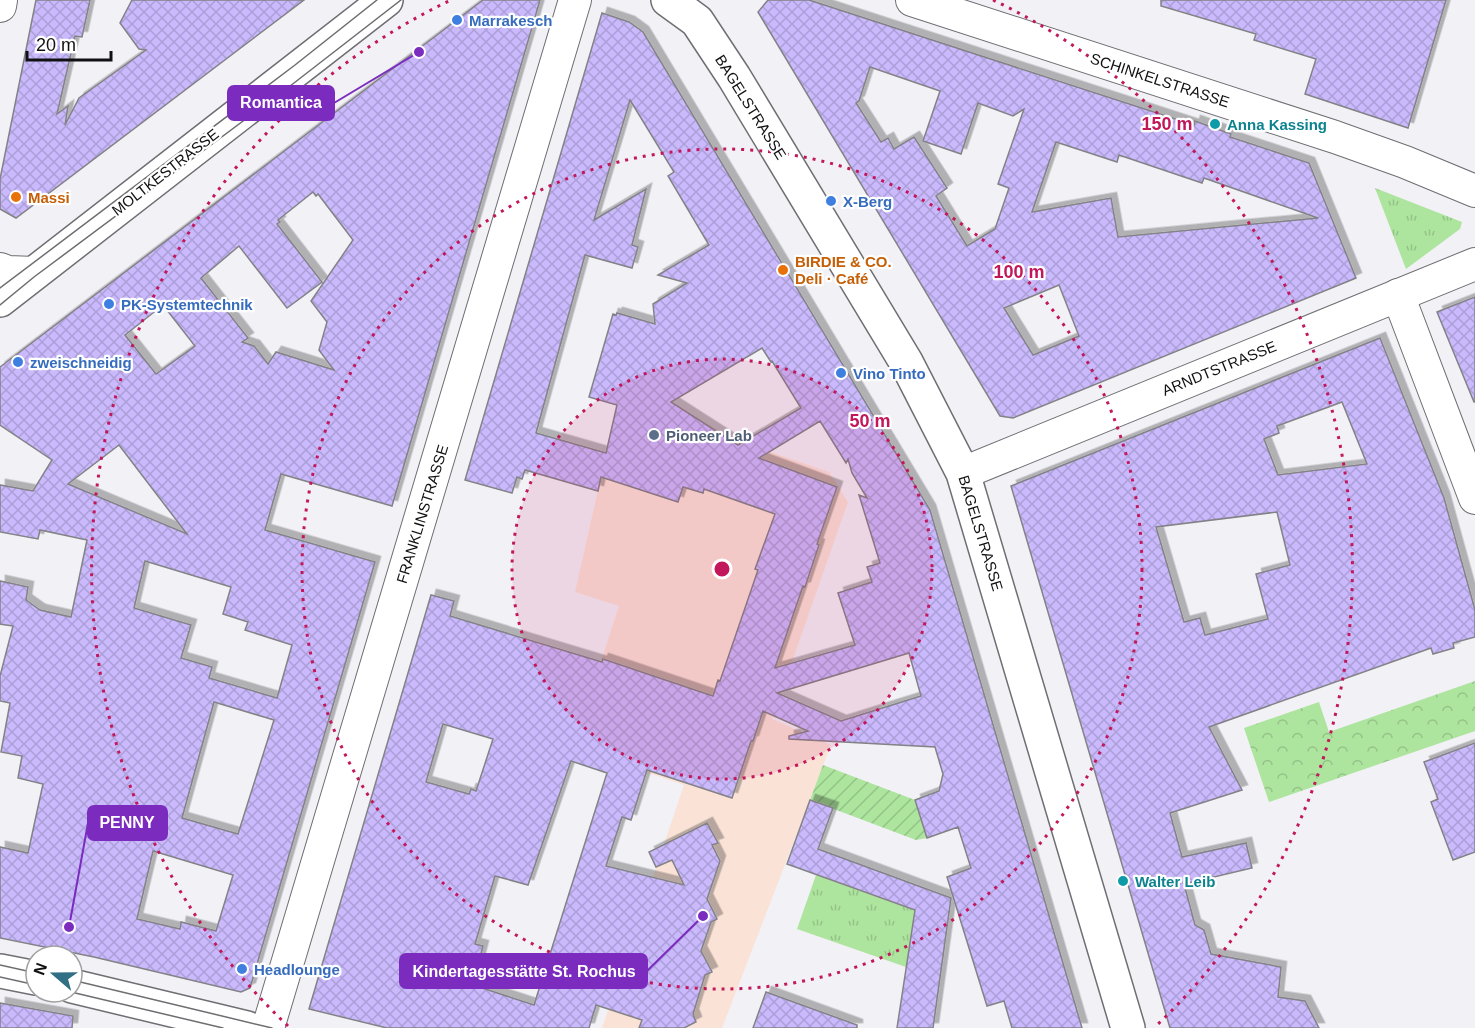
<svg xmlns="http://www.w3.org/2000/svg" width="1475" height="1028" viewBox="0 0 1475 1028" font-family="Arial,sans-serif">
	<defs>
		<pattern id="grass-tufts" width="24" height="20" patternUnits="userSpaceOnUse" patternTransform="scale(1.5)"><rect width="24" height="20" fill="#ade49e"/><path d="M3 7l-1-3M5 7V3M7 7l1-3M15 17l-1-3M17 17v-4M19 17l1-3" fill="none" stroke="#94c387"/></pattern>
		<pattern id="park-crowns" width="20" height="18" patternUnits="userSpaceOnUse" patternTransform="scale(1.5)"><rect width="20" height="18" fill="#ade49e"/><path d="M2 6a3 3 0 1 1 6 0M12 15a3 3 0 1 1 6 0" fill="none" stroke="#94c387"/></pattern>
		<pattern id="garden-furrows" width="10" height="10" patternUnits="userSpaceOnUse" patternTransform="scale(1.5)"><rect width="10" height="10" fill="#ade49e"/><path d="M-1 1l2-2M0 10L10 0M9 11l2-2" fill="none" stroke="#94c387"/></pattern>
		<pattern id="building-cross-hatch" width="8" height="8" patternUnits="userSpaceOnUse" patternTransform="scale(1.5)"><rect width="8" height="8" fill="#cabafd"/><path d="M0 0l8 8M0 8l8-8" fill="none" stroke="#ac9fd8"/></pattern>
		<filter id="shadow"><feDropShadow dx="5.5" dy="-5.5" stdDeviation="0" flood-color="#0004"/></filter>
	</defs>
	<rect width="100%" height="100%" fill="#f2f1f6"/>
	<path fill="#fae2d7" d="M621 388 672 402 733 439 829 472 848 502 772 719 831 745 722 1028H602L684 785 610 760 589 698 619 606 575 592Z"/>
	<g fill="url(#grass-tufts)">
		<path d="M1375 188 1462 222 1460 229 1406 269Z"/>
		<path d="M816 875 916 911 906 967 797 929Z"/>
	</g>
	<path fill="url(#park-crowns)" d="M1475 681V731L1269 802 1244 728 1319 702 1329 732Z"/>
	<path fill="url(#garden-furrows)" d="M823 765 915 800 927 838 916 840 810 800Z"/>
	<g fill="url(#building-cross-hatch)" stroke="#838286" stroke-width="1.5" fill-rule="evenodd" filter="url(#shadow)">
		<path d="M36 0H90L82 37 75 36 57 114 68 106 65 125 79 98 146 50 139 49 120 23 132 0H304L16 218 0 209V179Z"/>
		<path d="M483 0H540L392 506 281 474 265 530 375 562 250 988 241 992 94 957 0 938V847L28 853 43 784 18 778 22 756 1 752 10 703 0 701V676L13 626 0 624V581L28 587 26 600 40 610 71 617 87 540 40 530 38 539 0 532V485L33 491 52 460 0 425V367ZM313 192 316 196 318 194 353 240 311 301 327 322 319 350 334 370 276 352 268 364 254 346 242 342 248 338 201 278 239 246 287 308 322 282 277 224 280 222 278 220ZM163 305 195 346 156 374 125 335ZM119 445 148 483 187 534 68 484ZM145 561 231 587 223 614 248 622 245 630 292 645 277 698 209 678 212 667 181 658 191 625 134 608ZM214 702 274 720 238 834 182 818ZM153 851 233 875 216 931 181 922 180 929 137 919Z"/>
		<path d="M768 0H809L1194 125 1195 121 1231 134 1230 137 1309 163 1356 278 1013 418 1000 416 758 12ZM870 67 940 91 923 141 961 154 978 103 1013 116 1024 109 998 184 1009 188 995 229 967 246 936 196 947 188 914 137 894 149 888 138 881 142 856 103 859 101ZM1056 142 1117 162 1119 155 1202 183 1204 178 1318 218 1118 237 1111 198 1032 212ZM1059 285 1079 336 1033 355 1004 308Z"/>
		<path d="M1161 0H1446L1408 128 1305 94 1316 59 1254 40 1256 34 1161 6Z"/>
		<path d="M602 13 629 22 643 32 930 510 1082 1028H1012L1004 1001 987 1006 947 877 971 868 958 827 927 838 915 800 939 791 943 774 935 747 789 739V736L808 731 763 711 753 741H751L732 798 647 770 631 820 622 817 606 866 684 885 672 860 656 867 649 852 707 823 718 843 712 845 720 861 707 899 717 919 711 922 701 951 712 972 705 975 693 1014 696 1022 684 1028H639L642 1020 596 1005 589 1028H387L309 1009 431 595 454 601 450 616 602 662 603 659 713 696 718 680 720 681 758 570 755 569 775 514 704 489 703 493 683 487 678 502 601 477 598 491 525 470 522 479 517 477 512 493 465 480ZM630 100 674 172 668 176 709 245 658 275 687 283 653 304 655 324 617 313 616 315 613 314 589 397 617 405 606 453 536 433 585 255 632 268 638 247 632 245 646 189 594 220ZM762 348 771 362 772 361 801 408 738 445 671 402ZM820 421 846 463 848 459 852 473 867 498 859 495 880 563 867 567 872 582 838 593 855 645 775 668 803 586 805 587 819 545 817 544 837 487 759 458ZM909 653 921 696 841 721 777 693ZM443 724 493 739 476 791 471 789 469 794 426 782ZM571 761 607 773 534 1005 473 985 483 946 475 944 495 876 528 885Z"/>
		<path d="M1475 297V402H1474L1437 312Z"/>
		<path d="M1380 338 1444 498 1475 610V637L1453 643 1454 648 1433 654 1431 648 1209 727 1242 790 1170 813 1182 857 1246 843 1252 868 1184 884 1195 925 1204 930 1211 954 1281 967 1278 997 1305 1001 1319 1028H1170L1011 486ZM1342 402 1367 464 1278 475 1264 439 1279 433 1277 426ZM1277 512 1290 565 1256 574 1268 619 1205 635 1200 618 1184 622 1156 527Z"/>
		<path d="M1475 743V852L1453 860 1431 802 1438 799 1424 762Z"/>
		<path d="M810 800 833 808 818 849 951 898 933 1028H897L915 910 787 864Z"/>
		<path d="M766 992 857 1025V1028H753Z"/>
		<path d="M0 1003 73 1016 72 1028H0Z"/>
	</g>
	<g fill="none" stroke-linecap="round" stroke-linejoin="round">
		<defs>
			<g id="street">
				<path d="M912 0 1335 137 1405 162 1475 191"/>
				<path d="M0 6 1 0"/>
				<path d="M0 269 8 272 35 273"/>
				<path d="M1398 295 1475 498"/>
				<path d="M963 473 1475 264"/>
				<path d="M268 1028 575 0"/>
			</g>
			<g id="secondary">
				<path d="M668 0 697 21 734 77 906 362 963 473 1128 1028"/>
				<path d="M0 300 386 0"/>
				<path d="M0 971 36 978"/>
				<path d="M72 986 247 1028"/>
			</g>
		</defs>
		<use href="#street" stroke="#6f6e73" stroke-width="34"/>
		<use href="#secondary" stroke="#6f6e73" stroke-width="36"/>
		<use href="#street" stroke="#fff" stroke-width="32"/>
		<use href="#secondary" stroke="#fff" stroke-width="33"/>
		<g stroke="#6e6d71" stroke-width="1.5">
			<path d="M0 288 295 65 377 0"/>
			<path d="M0 305 34 277 294 83 401 0"/>
			<path d="M0 965 36 973"/>
			<path d="M0 977 36 985"/>
			<path d="M72 980 272 1028"/>
			<path d="M71 992 223 1028"/>
		</g>
	</g>
	<circle cx="722" cy="569" r="210" fill="#c2185b" fill-opacity=".12"/>
	<g fill="none" stroke="#c2185b" stroke-width="3" stroke-dasharray="3 6">
		<circle cx="722" cy="569" r="210"/>
		<circle cx="722" cy="569" r="420"/>
		<path d="M288 1026A630 630 0 0 1 451 0M993 0A630 630 0 0 1 1156 1026"/>
	</g>
	<g fill="#3f7fe0" stroke="#fff" stroke-width="2">
		<circle cx="457" cy="20" r="6"/>
		<circle cx="831" cy="201" r="6"/>
		<circle cx="109" cy="304" r="6"/>
		<circle cx="18" cy="362" r="6"/>
		<circle cx="841" cy="373" r="6"/>
		<circle cx="242" cy="969" r="6"/>
	</g>
	<g fill="#0f9aa8" stroke="#fff" stroke-width="2">
		<circle cx="1215" cy="124" r="6"/>
		<circle cx="1123" cy="881" r="6"/>
	</g>
	<g fill="#e8710a" stroke="#fff" stroke-width="2">
		<circle cx="16" cy="197" r="6"/>
		<circle cx="783" cy="270" r="6"/>
	</g>
	<circle fill="#5c6f8a" stroke="#fff" stroke-width="2" cx="654" cy="435" r="6"/>
	<g text-anchor="middle" dominant-baseline="central" stroke-width="4.5" stroke-linejoin="round" paint-order="stroke">
		<g font-size="15" font-weight="bold" fill="#366cbe" stroke="#fff" text-anchor="start">
			<text x="469" y="20">Marrakesch</text>
			<text x="843" y="201">X-Berg</text>
			<text x="121" y="304">PK-Systemtechnik</text>
			<text x="30" y="362">zweischneidig</text>
			<text x="853" y="373">Vino Tinto</text>
			<text x="254" y="969">Headlounge</text>
		</g>
		<g font-size="15" fill="#111113" stroke="#fff">
			<text transform="translate(1160 80) rotate(18)">SCHINKELSTRASSE</text>
			<text transform="translate(751 107) rotate(58)">BAGELSTRASSE</text>
			<text transform="translate(165 172) rotate(-38)">MOLTKESTRASSE</text>
			<text transform="translate(1219 368) rotate(-22)">ARNDTSTRASSE</text>
			<text transform="translate(422 514) rotate(-73)">FRANKLINSTRASSE</text>
			<text transform="translate(981 533) rotate(73)">BAGELSTRASSE</text>
		</g>
		<g font-size="15" font-weight="bold" fill="#0d838f" stroke="#fff" text-anchor="start">
			<text x="1227" y="124">Anna Kassing</text>
			<text x="1135" y="881">Walter Leib</text>
		</g>
		<g font-size="15" font-weight="bold" fill="#c56008" stroke="#fff" text-anchor="start">
			<text x="28" y="197">Massi</text>
			<text x="795" y="261">BIRDIE &amp; CO.<tspan x="795" dy="17">Deli · Café</tspan></text>
		</g>
		<g font-size="15" font-weight="bold" fill="#4e5e75" stroke="#fff" text-anchor="start">
			<text x="666" y="435">Pioneer Lab</text>
		</g>
	</g>
	<circle cx="722" cy="569" r="9" fill="#c2185b" stroke="#fff" stroke-width="3"/>
	<g font-size="18" text-anchor="middle" font-weight="bold" fill="#c2185b" stroke="#fff" stroke-width="4.5" stroke-linejoin="round" paint-order="stroke">
		<text x="1167" y="130">150 m</text>
		<text x="1019" y="278">100 m</text>
		<text x="870" y="427">50 m</text>
	</g>
	<path fill="none" stroke="#7b2cbf" stroke-width="2" d="M419 52L334 103M69 927L88 823M703 916L647 971"/>
	<g fill="#7b2cbf" stroke="#fff" stroke-width="2">
		<circle cx="419" cy="52" r="6"/>
		<circle cx="69" cy="927" r="6"/>
		<circle cx="703" cy="916" r="6"/>
	</g>
	<g fill="#7b2cbf" stroke="#7b2cbf" stroke-width="2">
		<rect x="228" y="86" width="106" height="34" rx="6"/>
		<rect x="88" y="806" width="79" height="34" rx="6"/>
		<rect x="400" y="954" width="247" height="34" rx="6"/>
	</g>
	<g font-size="16" text-anchor="middle" font-weight="bold" fill="#fff">
		<text x="281" y="108">Romantica</text>
		<text x="127" y="828">PENNY</text>
		<text x="524" y="977">Kindertagesstätte St. Rochus</text>
	</g>
	<g transform="translate(54 974) rotate(290)"><circle r="28" fill="#ffffff" stroke="#a0a0a1" stroke-width="1.5"/>
	<path d="M0-4.5L10 22L0 15L-10 22Z" fill="#306f84"/>
	<text y="-9" font-size="16" font-weight="bold" text-anchor="middle" fill="#111113">N</text>
	</g>
	<path d="M27 51v9h84v-9" fill="none" stroke="#111113" stroke-width="3"/>
	<text x="36" y="51" font-size="18" fill="#111113" stroke="#ffffff" stroke-width="4.5" paint-order="stroke">20 m</text>
</svg>
